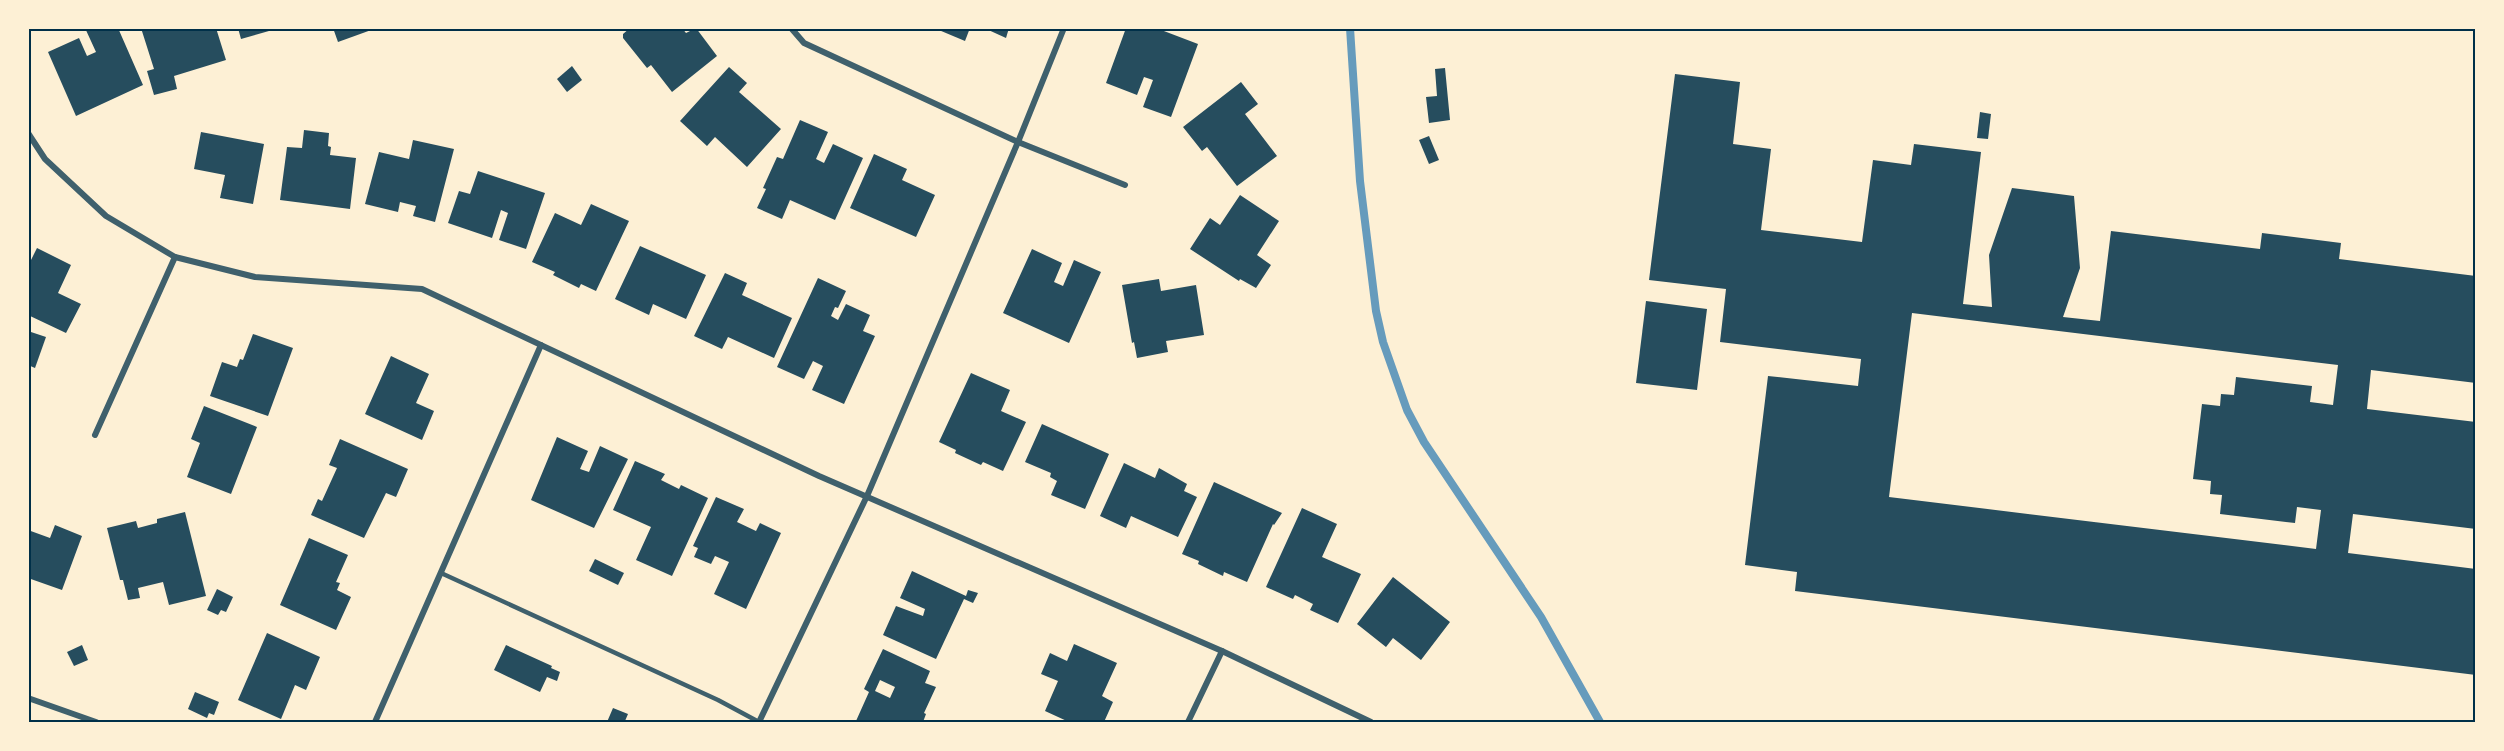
<svg xmlns="http://www.w3.org/2000/svg" width="2504" height="751" viewBox="0 0 2504 751" font-family="'Fira Sans Condensed',sans-serif">
	<rect width="100%" height="100%" fill="#fdf0d5"/>
	<g fill="none" stroke-linecap="round" stroke-linejoin="round">
		<path stroke="#669bbc" stroke-width="8" d="M1350 28 1360 181 1376 311 1383 342 1407 410 1424 442 1541 617 1600 722"/>
	</g>
	<g fill="#264d5e" fill-rule="evenodd">
		<path d="M85 28H118L143 85 76 116 48 52 79 38 87 56 96 52Z"/>
		<path d="M141 28H216L226 60 174 76 177 89 154 95 147 71 154 69Z"/>
		<path d="M238 28H276V29L241 39Z"/>
		<path d="M333 28H374V29L338 42Z"/>
		<path d="M630 28H682L686 33 696 28 717 56 672 92 651 65 647 68 623 38V34Z"/>
		<path d="M934 28H970L965 41Z"/>
		<path d="M984 28H1009L1006 38Z"/>
		<path d="M1126 28H1156L1198 44 1171 117 1143 107 1153 80 1144 77 1137 95 1106 83Z"/>
		<path d="M572 66 582 80 567 92 557 79Z"/>
		<path d="M729 67 747 83 739 92 781 129 747 167 715 137 707 146 680 121Z"/>
		<path d="M1445 68 1450 120 1429 123 1426 97 1437 96 1435 69Z"/>
		<path d="M1675 74 1740 82 1733 144 1771 149 1761 230 1862 242 1873 160 1911 165 1914 144 1981 152 1963 304 1992 307 1989 255 2012 188 2074 196 2080 268 2063 317 2100 321 2111 231 2260 249 2262 233 2341 243 2339 259 2476 276V383L2371 370 2367 409 2476 422V529L2353 514 2348 553 2476 569V675L1795 591 1797 572 1745 565 1768 376 1858 386 1861 359 1720 342 1726 289 1649 280ZM1912 313 2338 365 2333 405 2310 402 2312 386 2236 377 2234 395 2221 394 2220 406 2202 404 2193 479 2211 481 2210 494 2222 495 2220 514 2295 523 2297 507 2321 510 2316 549 1889 497Z"/>
		<path d="M1241 82 1258 104 1245 114 1277 156 1237 186 1207 147 1202 151 1183 127Z"/>
		<path d="M1980 112 1991 114 1988 139 1977 138Z"/>
		<path d="M800 120 828 132 816 159 824 163 833 144 863 158 835 220 790 200 782 219 757 208 766 189 763 188 777 157 783 159Z"/>
		<path d="M304 130 329 133 328 146 331 147 330 155 356 158 350 209 280 200 287 147 302 148Z"/>
		<path d="M201 132 264 144 253 204 220 198 225 175 194 169Z"/>
		<path d="M1429 136 1439 160 1429 164 1419 140Z"/>
		<path d="M413 140 454 149 435 222 413 216 416 206 400 202 398 212 365 204 379 152 409 159Z"/>
		<path d="M874 154 907 169 902 180 935 195 916 237 850 208Z"/>
		<path d="M478 171 545 193 526 249 499 240 508 213 501 210 492 238 448 223 459 191 470 194Z"/>
		<path d="M1240 195 1279 221 1257 255 1271 265 1256 288 1240 279 1239 281 1190 249 1210 218 1220 225Z"/>
		<path d="M591 204 629 221 596 291 581 284 579 288 553 275 555 272 532 262 555 213 581 225Z"/>
		<path d="M640 246 706 275 686 319 653 304 649 315 615 299Z"/>
		<path d="M37 248 71 265 58 293 81 304 66 333 28 315V266Z"/>
		<path d="M1032 249 1062 263 1054 282 1063 286 1074 260 1101 272 1069 343 1003 313Z"/>
		<path d="M725 273 747 283 742 295 792 318 774 358 728 337 722 349 694 336Z"/>
		<path d="M818 278 846 291 838 308 835 307 831 316 838 320 846 304 870 315 863 331 875 336 844 404 812 390 823 366 813 361 804 379 777 367Z"/>
		<path d="M1159 279 1161 291 1196 285 1204 335 1166 341 1168 352 1137 358 1134 342 1132 343 1122 285Z"/>
		<path d="M1646 301 1707 309 1697 390 1636 383Z"/>
		<path d="M28 331 46 337 35 368 28 365Z"/>
		<path d="M253 334 293 348 268 416 210 396 222 362 237 367 240 359 243 360Z"/>
		<path d="M391 356 429 374 416 403 434 411 422 440 365 414Z"/>
		<path d="M971 373 1010 390 1001 411 1026 422 1003 471 983 462 981 465 955 453 956 450 939 442Z"/>
		<path d="M204 406 257 427 231 494 187 477 200 443 191 439Z"/>
		<path d="M1042 424 1109 454 1085 509 1051 495 1057 481 1050 477 1051 473 1025 462Z"/>
		<path d="M557 437 588 451 580 469 589 472 600 446 628 459 594 528 531 500Z"/>
		<path d="M340 439 408 469 396 497 386 493 364 538 311 515 318 499 322 501 337 468 329 465Z"/>
		<path d="M635 461 665 474 661 480 679 489 681 485 708 498 672 576 636 560 651 527 613 510Z"/>
		<path d="M1124 463 1155 478 1159 468 1187 484 1184 491 1197 497 1178 537 1131 516 1126 528 1100 516Z"/>
		<path d="M1214 482 1282 513 1274 525 1273 524 1247 582 1224 572 1223 576 1198 564 1199 561 1182 554Z"/>
		<path d="M716 497 744 509 737 522 756 531 760 523 781 533 746 609 714 594 729 562 715 556 711 564 694 557 698 548 693 546Z"/>
		<path d="M1302 508 1337 524 1322 557 1361 574 1338 623 1310 610 1313 604 1295 595 1293 599 1266 587Z"/>
		<path d="M185 512 206 596 169 605 163 582 138 588 140 598 128 600 123 580H120L107 528 136 521 138 528 157 523V519Z"/>
		<path d="M55 525 82 536 62 590 28 578V530L50 538Z"/>
		<path d="M309 538 348 555 336 582 340 583 337 590 351 597 336 630 280 605Z"/>
		<path d="M595 559 624 573 618 585 589 571Z"/>
		<path d="M912 571 966 596 968 590 978 593 973 603 964 599 936 659 883 635 896 606 923 616 925 609 900 598Z"/>
		<path d="M1393 577 1450 622 1421 660 1393 638 1386 647 1357 624Z"/>
		<path d="M217 589 233 597 226 612 221 610 218 615 207 610Z"/>
		<path d="M267 633 320 657 306 690 295 685 281 719 238 700Z"/>
		<path d="M1074 644 1117 663 1102 696 1113 702 1104 722H1069L1045 711 1058 681 1041 674 1050 653 1067 661Z"/>
		<path d="M82 645 88 660 74 666 67 652Z"/>
		<path d="M506 645 552 666 551 668 560 672 557 681 547 677 540 692 494 670Z"/>
		<path d="M883 649 930 671 925 683 936 687 924 713 926 714 923 722H861L856 721 869 692 864 689ZM880 680 895 687 890 698 875 691Z"/>
		<path d="M195 692 219 702 214 715 209 713 207 718 188 709Z"/>
		<path d="M613 708 628 714 625 721 629 722H607Z"/>
	</g>
	<g fill="none" stroke-linecap="round" stroke-linejoin="round">
		<path stroke="#3f606c" stroke-width="4.5" d="M441 573 718 700 759 722"/>
		<g stroke="#3f606c" stroke-width="6">
			<path d="M791 28 804 43 1018 142 1125 185"/>
			<path d="M28 133 45 159 106 216 175 257 255 277 422 289 819 476 1222 651 1371 722"/>
			<path d="M95 435 175 257"/>
			<path d="M28 698 96 722"/>
			<path d="M375 722 541 345"/>
			<path d="M759 722 867 496 1018 142 1064 28"/>
			<path d="M1188 722 1222 651"/>
		</g>
	</g>
	<rect width="2504" height="751" fill="none" stroke="#fdf0d5" stroke-width="60"/>
	<rect x="30" y="30" width="2444" height="691" fill="none" stroke="#003049" stroke-width="2"/>
</svg>
